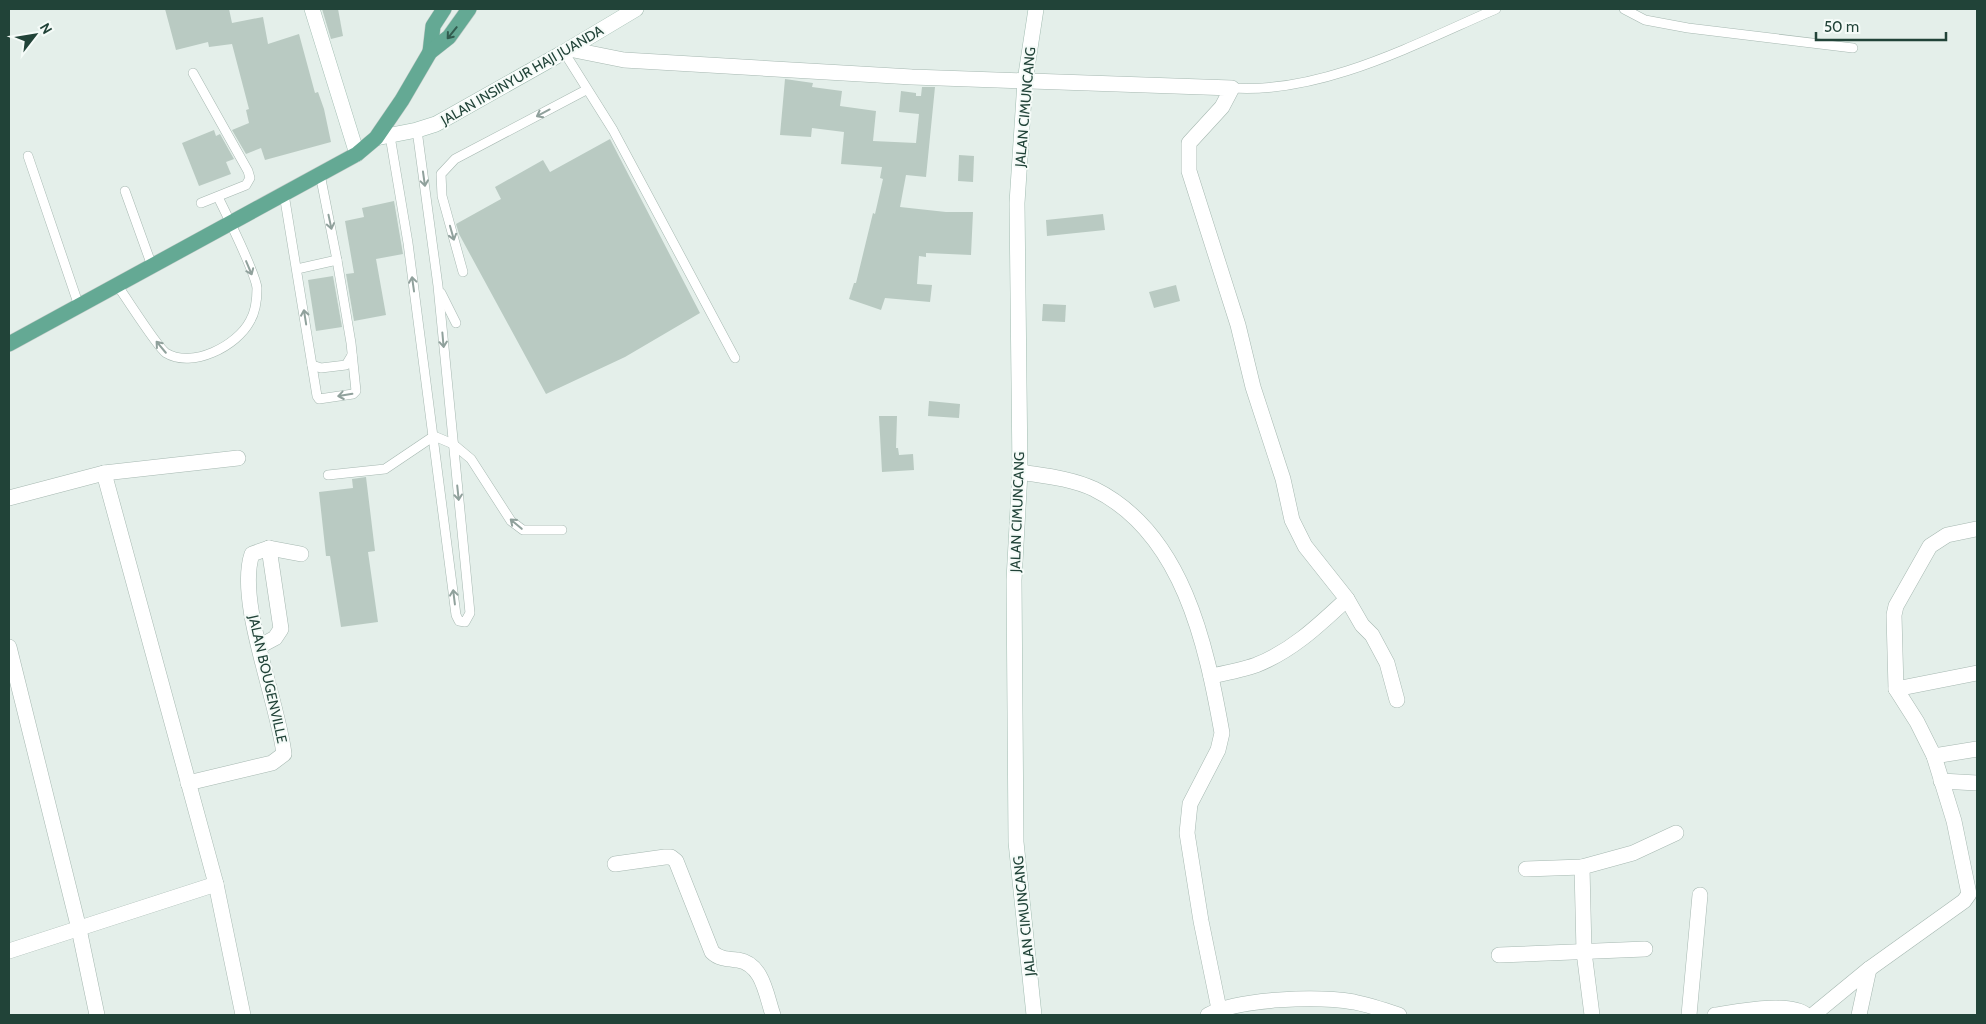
<svg xmlns="http://www.w3.org/2000/svg" width="1986" height="1024" viewBox="0 0 1986 1024" font-family="Cabin,sans-serif">
	<rect width="100%" height="100%" fill="#e4efea"/>
	<g fill="#b9cac2">
		<path d="M165 9H229L232 23 263 17 268 44 299 34 315 93 318 92 324 109 331 142 265 160 261 148 246 154 232 130 249 123 246 110 249 109 232 44 209 47 208 42 176 50Z"/>
		<path d="M322 9H338L343 36 331 39Z"/>
		<path d="M785 79 813 83 812 87 842 91 840 106 876 111 873 141 916 143 919 114 899 112 901 91 916 93V96H921L922 87H935L926 177 906 175 900 207 946 212H973L971 255 926 253V257L919 256 917 284 932 285 930 302 885 298 881 310 849 299 854 283H856L873 213 875 214 883 179 880 178 882 167 841 164 844 132 812 128 811 137 780 135Z"/>
		<path d="M214 130 216 136 220 134 234 159 226 162 231 174 199 186 182 143Z"/>
		<path d="M610 139 700 313 625 357 546 394 459 234 456 224 501 199 495 187 543 160 550 172Z"/>
		<path d="M959 155 974 156 973 182 958 181Z"/>
		<path d="M394 201 403 254 376 259 386 315 354 321 346 274 354 273 345 221 364 217 362 208Z"/>
		<path d="M1103 214 1105 230 1047 236 1046 220Z"/>
		<path d="M333 276 342 327 316 331 308 280Z"/>
		<path d="M1176 285 1180 301 1154 308 1149 292Z"/>
		<path d="M1043 304 1066 305 1065 322 1042 321Z"/>
		<path d="M929 401 960 404 959 418 928 416Z"/>
		<path d="M879 416H897L896 448H898L899 455 913 454 914 470 882 472Z"/>
		<path d="M366 477 375 551 368 552 378 622 341 627 330 556H326L319 492 353 488 352 479Z"/>
	</g>
	<g fill="none" stroke-linecap="round" stroke-linejoin="round">
		<defs>
			<g id="lane">
				<path d="M1624 9 1645 20 1688 28 1853 48"/>
				<path d="M564 52 613 130 735 358"/>
				<path d="M193 73 248 171 250 178 246 185 201 203"/>
				<path d="M1232 88C1322 94 1415 44 1496 9"/>
				<path d="M390 136 408 243 456 615 459 621 465 622 470 613 438 286 417 130"/>
				<path d="M28 156 79 306"/>
				<path d="M125 191 152 266"/>
				<path d="M284 194 317 396 319 399 353 394 356 391 351 343 337 260 320 174"/>
				<path d="M297 269 337 260"/>
				<path d="M463 272 442 196 441 174 455 159 586 90"/>
				<path d="M117 285C126 297 157 347 166 353 192 369 237 346 250 321 256 311 257 300 257 288 256 275 226 213 218 197"/>
				<path d="M441 293 456 323"/>
				<path d="M312 365 321 368 346 365 352 355"/>
				<path d="M434 436 453 444 471 459 511 521 523 530H562"/>
				<path d="M328 475 385 469 434 436"/>
			</g>
			<g id="street">
				<path d="M569 49 624 60 912 77 1232 88 1222 107 1189 143V171L1238 325 1253 387 1283 479 1292 520 1305 546 1347 599 1362 625 1372 635 1387 663 1397 700"/>
				<path d="M1020 472C1045 476 1070 478 1094 489 1183 533 1206 644 1222 733L1218 750 1190 804 1187 833 1201 921 1219 1009"/>
				<path d="M9 498 104 473 238 458"/>
				<path d="M260 646 275 638 281 629 269 548"/>
				<path d="M9 647 79 929 97 1015"/>
				<path d="M1211 676C1226 673 1242 670 1256 665 1292 651 1319 625 1347 599"/>
				<path d="M1896 689 1977 673"/>
				<path d="M1934 756 1977 749"/>
				<path d="M1941 781 1977 783"/>
				<path d="M188 783 272 763 284 754C278 701 236 601 252 554L269 548 301 554"/>
				<path d="M615 864 665 857H671L676 861 712 952C719 959 728 959 738 960 763 964 766 995 773 1015"/>
				<path d="M1526 869 1582 867"/>
				<path d="M216 884 243 1015"/>
				<path d="M9 951 216 884 104 473"/>
				<path d="M1499 955 1645 949"/>
				<path d="M1208 1015C1240 998 1318 996 1354 1002 1369 1005 1384 1010 1399 1015"/>
				<path d="M1592 1015 1584 952 1582 867 1633 853 1676 833"/>
				<path d="M1689 1015 1700 895"/>
				<path d="M1715 1015C1736 1012 1790 1001 1806 1015"/>
				<path d="M1813 1015 1869 969 1964 901 1969 894 1954 821 1934 756 1917 722 1896 689 1894 615 1896 606 1930 546 1947 535 1976 529"/>
				<path d="M1859 1015 1869 969"/>
			</g>
			<g id="secondary">
				<path d="M312 9 357 154"/>
				<path d="M376 138 417 130 436 124 564 52 636 9"/>
				<path d="M1034 1015 1016 842 1014 580 1020 472 1017 203 1025 81 1036 9"/>
			</g>
			<g id="primary">
				<path d="M430 52 433 26 444 9"/>
				<path d="M9 344 357 154 376 138 402 100 430 52 449 37 469 9"/>
			</g>
		</defs>
		<use href="#lane" stroke="#a6b8b1" stroke-width="10"/>
		<use href="#street" stroke="#a6b8b1" stroke-width="16"/>
		<use href="#secondary" stroke="#a1bcb1" stroke-width="16"/>
		<use href="#primary" stroke="#c1cac7" stroke-width="16"/>
		<use href="#lane" stroke="#fff" stroke-width="9"/>
		<use href="#street" stroke="#fff" stroke-width="15"/>
		<use href="#secondary" stroke="#fff" stroke-width="15"/>
		<use href="#primary" stroke="#64a994" stroke-width="15"/>
	</g>
	<defs><path id="oneway-shaft" d="M-6 0H5M1.5-3L5.5 0L1.5 3" fill="none" stroke-width="1.6" stroke-linecap="round" stroke-linejoin="round" transform="scale(1.25)"/></defs>
	<use stroke="#325c4f" href="#oneway-shaft" transform="translate(452 33) rotate(129)"/>
	<g stroke="#90a19c">
		<use href="#oneway-shaft" transform="translate(543 113) rotate(152)"/>
		<use href="#oneway-shaft" transform="translate(424 179) rotate(82)"/>
		<use href="#oneway-shaft" transform="translate(330 222) rotate(78)"/>
		<use href="#oneway-shaft" transform="translate(452 233) rotate(74)"/>
		<use href="#oneway-shaft" transform="translate(249 268) rotate(67)"/>
		<use href="#oneway-shaft" transform="translate(413 284) rotate(-98)"/>
		<use href="#oneway-shaft" transform="translate(305 317) rotate(-99)"/>
		<use href="#oneway-shaft" transform="translate(443 340) rotate(85)"/>
		<use href="#oneway-shaft" transform="translate(161 347) rotate(-130)"/>
		<use href="#oneway-shaft" transform="translate(345 395) rotate(171)"/>
		<use href="#oneway-shaft" transform="translate(458 493) rotate(84)"/>
		<use href="#oneway-shaft" transform="translate(516 524) rotate(-140)"/>
		<use href="#oneway-shaft" transform="translate(454 597) rotate(-97)"/>
	</g>
	<g text-anchor="middle" dominant-baseline="central" stroke-width="4" stroke-linejoin="round" paint-order="stroke">
		<g font-size="14" fill="#214338" stroke="#f5fbf8">
			<text transform="translate(522 75) rotate(-30)">JALAN INSINYUR HAJI JUANDA</text>
			<text transform="translate(1025 107) rotate(-85)">JALAN CIMUNCANG</text>
			<text transform="translate(1017 512) rotate(-88)">JALAN CIMUNCANG</text>
			<text transform="translate(268 679) rotate(77)">JALAN BOUGENVILLE</text>
			<text transform="translate(1024 916) rotate(-96)">JALAN CIMUNCANG</text>
		</g>
	</g>
	<rect width="1986" height="1024" fill="none" stroke="#214338" stroke-width="20"/>
	<g transform="translate(35 35) rotate(59)" stroke="#f5fbf8" stroke-width="4" paint-order="stroke">
	<path d="M0-4L9 19L0 12L-9 19Z" fill="#214338"/>
	<text y="-8" font-size="14" font-weight="bold" text-anchor="middle" fill="#214338">N</text>
	</g>
	<path d="M1816 32v8h130v-8" fill="none" stroke="#214338" stroke-width="2.5"/>
	<text x="1824" y="32" font-size="15" fill="#214338" stroke="#f5fbf8" stroke-width="4" paint-order="stroke">50 m</text>
</svg>
